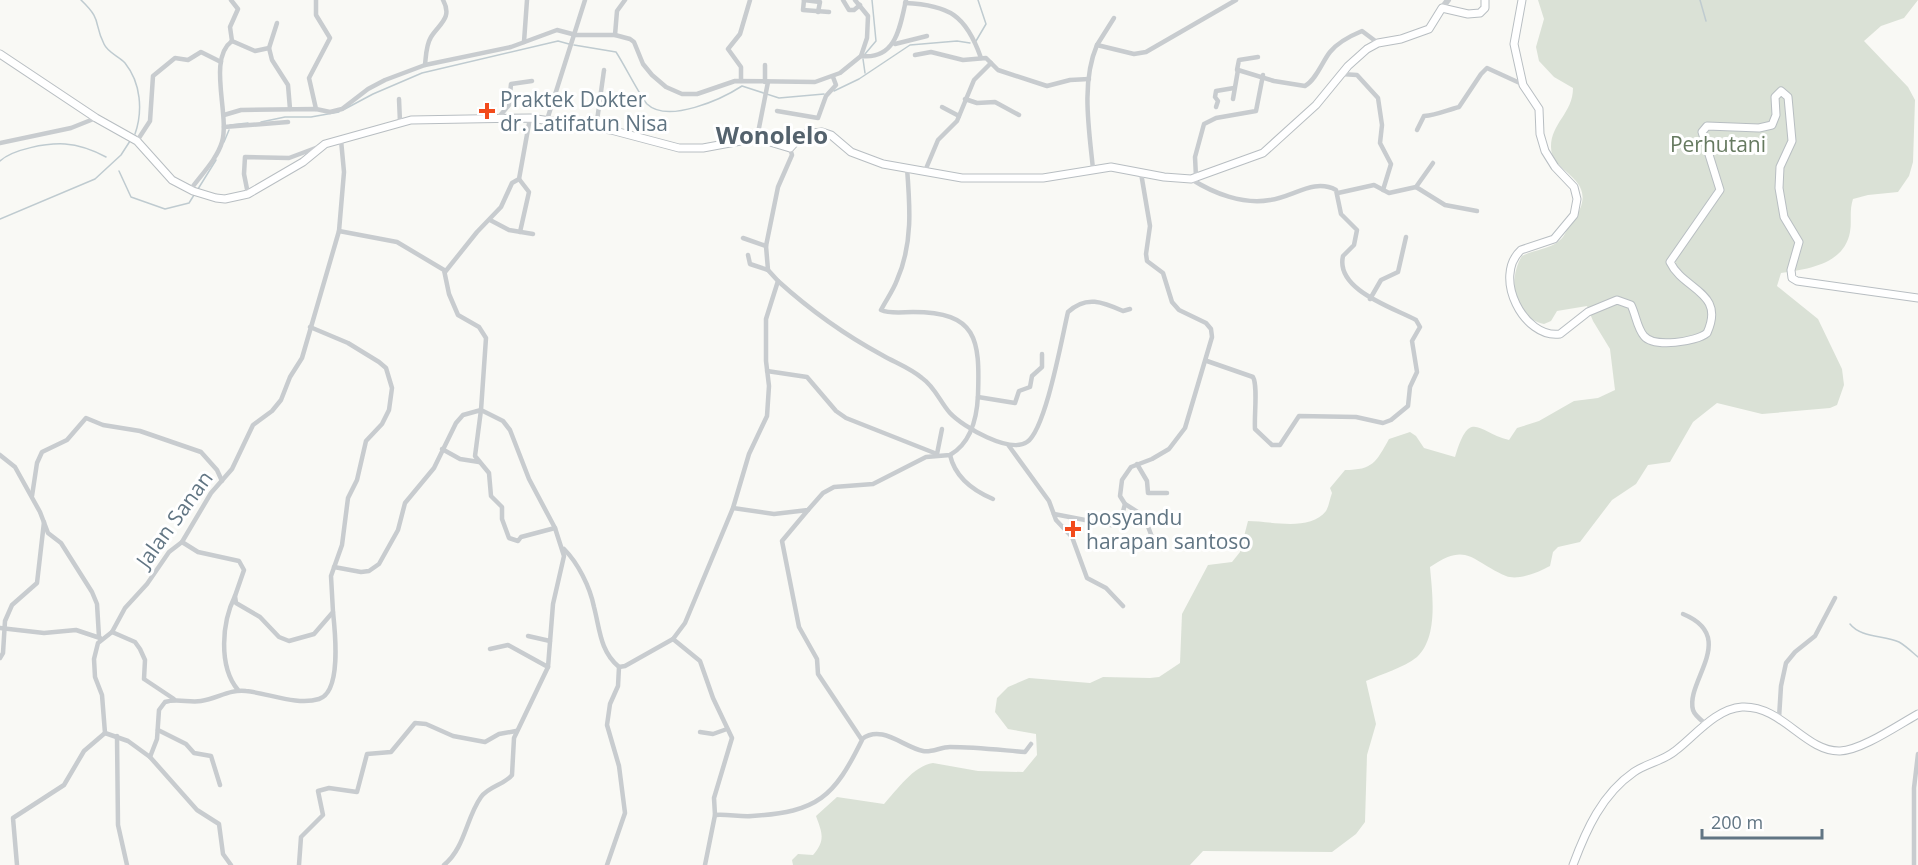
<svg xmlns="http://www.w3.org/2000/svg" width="1918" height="865" viewBox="0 0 1918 865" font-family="'Open Sans',sans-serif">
	<rect width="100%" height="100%" fill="#f9f9f5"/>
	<path fill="#dae1d6" d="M1538 0H1918L1904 18 1881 26 1864 41 1908 87 1915 100 1913 162 1909 176 1898 192 1868 195 1853 199C1849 211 1852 221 1850 232 1844 265 1807 269 1781 273L1777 286 1818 319 1842 369 1844 385 1837 405 1830 408 1762 414 1717 403 1693 422 1670 462 1648 465 1636 484 1612 500 1580 542 1558 547 1553 552 1550 566C1539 572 1518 581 1506 576 1471 561 1468 541 1430 567 1432 592 1439 637 1417 657 1403 668 1382 674 1366 681L1376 724 1367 755 1365 822 1356 834 1332 852 1203 851 1190 865H793L792 860 798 854 813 855C826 840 822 833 816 816L837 797 884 804C897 790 913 766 933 763L978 771 1023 772 1037 755 1036 734 1008 729 995 712 997 698 1008 687 1029 678 1090 683 1103 677 1150 678 1159 677 1180 663 1182 614 1208 565 1232 562 1240 552 1248 521C1270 521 1310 532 1326 511 1329 506 1330 498 1332 493L1330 488 1345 470C1373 470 1376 462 1389 439L1410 432 1416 436 1424 448 1455 457C1470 407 1477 432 1509 440L1517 428 1539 421 1574 401 1598 398 1615 390 1610 349 1593 321 1587 306 1557 311 1551 321 1544 324C1514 318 1507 280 1522 256 1535 249 1549 250 1560 240 1565 236 1566 230 1570 225 1607 178 1551 176 1551 147 1551 123 1573 113 1573 88L1554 77 1539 61 1536 47 1544 19Z"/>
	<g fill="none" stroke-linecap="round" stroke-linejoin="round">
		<g stroke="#bfcbd0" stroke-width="1.5">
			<path d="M81 0C103 21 93 22 104 44 108 53 119 56 125 63 141 83 143 111 135 134"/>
			<path d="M1700 0 1706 21"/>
			<path d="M976 41 986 24 978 0"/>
			<path d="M574 45 616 52C624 64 640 96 647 104 668 124 722 99 742 86L779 98 824 94"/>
			<path d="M865 54 876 41 872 0"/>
			<path d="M863 59 865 73"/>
			<path d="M834 91 859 79 910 45 957 41 970 43"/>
			<path d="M343 110 373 94 422 73 558 41 569 44"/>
			<path d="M261 122 285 117H311L339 112"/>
			<path d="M230 125 248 123"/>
			<path d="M224 142 229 130"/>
			<path d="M0 161C13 149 47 143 65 144 79 145 93 150 106 157"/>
			<path d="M119 171 131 197 165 209 189 203 194 195"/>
			<path d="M198 189 216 160"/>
			<path d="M0 219 95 179 121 155 130 141"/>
			<path d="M1850 624C1861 638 1884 635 1899 642 1906 646 1912 652 1918 657"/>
		</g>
		<defs>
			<g id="secondary">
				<path d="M1522 0 1514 44 1523 85 1539 109 1540 134 1545 151 1555 167 1574 187 1577 199 1574 215 1554 239 1521 250C1492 277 1524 339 1560 334L1588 312 1617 300 1631 305C1636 315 1637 328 1644 336 1654 348 1696 342 1707 333 1726 292 1683 290 1670 262L1720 190 1702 132 1707 126 1759 128 1772 125 1776 115 1775 97 1781 91 1788 97 1792 141 1780 167 1779 188 1784 217 1799 242 1791 270 1792 278 1797 281 1918 298"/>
				<path d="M0 54 96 118 137 141 172 180 193 191 216 198 225 199 248 194 303 162 325 144 411 120 530 118 611 130 679 148H703L757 138 790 148 803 134 822 132 831 135 851 152 883 164 962 178H1043L1111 167 1164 177 1191 179 1263 153 1316 105 1348 66 1367 49 1378 43 1401 39 1429 29 1442 8 1468 14 1480 13 1485 8V0"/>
				<path d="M1573 865C1586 830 1602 794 1634 772 1647 763 1663 761 1675 751 1695 736 1715 709 1742 707 1782 705 1805 752 1840 751 1862 750 1898 725 1918 714"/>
			</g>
		</defs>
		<use href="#secondary" stroke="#b8bec2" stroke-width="9"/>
		<g stroke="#c8cccf" stroke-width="4.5">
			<path d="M231 0 238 9 230 27 232 41"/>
			<path d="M804 0 803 10 829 12"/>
			<path d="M804 0 820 2 818 12"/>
			<path d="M843 0 849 10H854L860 5"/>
			<path d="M905 3C949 5 966 15 981 58"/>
			<path d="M277 23 269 48 272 60 288 85 290 109"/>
			<path d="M615 35 617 11 625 0"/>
			<path d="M232 41 255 51 269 48"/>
			<path d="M524 42 527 0"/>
			<path d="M895 44 927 36"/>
			<path d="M1097 45 1114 18"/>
			<path d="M915 55 931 52 963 60 986 58 998 70 1047 86 1070 80 1089 79"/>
			<path d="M861 56C896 60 900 27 906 0"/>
			<path d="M425 65C426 56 426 45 431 37 439 24 453 18 443 0"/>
			<path d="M1237 70 1239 60 1258 57"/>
			<path d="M1341 74 1357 75 1378 98 1382 125 1380 143 1391 164 1383 190"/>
			<path d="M741 81V67L728 49 740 34 750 0"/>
			<path d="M765 82V65"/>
			<path d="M399 99 400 122"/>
			<path d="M965 99 977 103 995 102 1019 115"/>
			<path d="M1233 99 1238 70 1274 81 1305 86C1316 80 1322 62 1330 52 1338 42 1350 36 1362 31L1378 43"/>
			<path d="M942 107 959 116"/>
			<path d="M1216 107 1218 101 1215 97 1216 91 1234 88"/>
			<path d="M316 109 309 78 330 38 316 15V0"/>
			<path d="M777 111 818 118 826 96 836 85 833 77"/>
			<path d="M224 115 241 110 316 109 330 112 342 109 368 89 385 80 425 65 511 47 557 30 576 35H615L630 39 634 42 643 64 652 75 666 87 682 94H697L735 81 815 82 840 73 861 56 867 38 868 16 855 0"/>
			<path d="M498 118 509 105 511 84 532 81"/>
			<path d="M547 120 585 0"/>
			<path d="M224 127 288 122"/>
			<path d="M596 128 604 70"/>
			<path d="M1417 130 1424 116C1437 115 1447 110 1459 107L1481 74 1487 68 1522 84"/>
			<path d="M757 138 768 82"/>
			<path d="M137 141 150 121 153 76 175 58 188 60 201 52 221 62"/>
			<path d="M0 143 71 128 96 118"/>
			<path d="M1093 169C1089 129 1081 82 1097 45L1134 54 1146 52 1236 0"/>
			<path d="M925 171 938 140 957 121 974 80 991 63"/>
			<path d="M1141 173 1150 226 1146 254 1147 261 1163 273 1172 302 1179 310 1206 323 1211 329 1212 337 1185 428 1169 449 1152 459 1131 467 1122 480 1120 496 1125 504 1144 516 1152 537"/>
			<path d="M1196 177 1195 157 1204 124 1216 118 1256 111 1263 75"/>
			<path d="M519 179 529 192 520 232"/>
			<path d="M1191 179C1213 193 1243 205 1270 200 1293 197 1314 178 1336 190L1341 214 1357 230 1354 245 1343 256C1335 290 1394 308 1416 320L1420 327 1412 341 1417 372 1410 387 1408 406 1391 420 1383 423 1356 417 1299 416 1280 445H1272L1255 429C1254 416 1258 386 1253 377L1207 361"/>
			<path d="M1416 187 1445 205 1477 211"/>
			<path d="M191 189C201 175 217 159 222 142 230 115 207 59 232 41"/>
			<path d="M1338 193 1374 185 1389 193 1416 187 1433 163"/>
			<path d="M248 194 244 174 245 157 289 158 321 146"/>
			<path d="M490 220 509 230 533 234"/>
			<path d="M339 231 397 242 444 270 449 294 458 315 479 327 486 338 481 410 503 421 510 430 529 479 555 528 564 556 553 604 548 667 514 738 512 775C504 785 489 786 481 797 466 818 465 848 444 865"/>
			<path d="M743 238 766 246"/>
			<path d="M748 255 750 264 768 270"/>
			<path d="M445 272 477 232 501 207 512 183 519 179 530 118"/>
			<path d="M778 281C810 310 845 335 882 355 896 363 910 368 922 378 935 387 940 402 950 413 963 427 1010 454 1027 442 1046 429 1062 337 1068 312 1086 295 1103 302 1123 311L1130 309"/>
			<path d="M1370 299 1381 280 1398 272 1406 237"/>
			<path d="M767 371 807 377 836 411 846 418 937 454 942 429"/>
			<path d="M978 397 1015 403 1019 391 1030 387 1032 376 1042 367V354"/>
			<path d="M1009 446 1049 501 1056 520 1072 537 1087 578 1106 588 1123 606"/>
			<path d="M442 449 460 459 479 462"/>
			<path d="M0 455 15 467 40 512 48 533 61 543 92 592 97 604 99 637"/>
			<path d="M950 455C955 477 974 491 993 499"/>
			<path d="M1137 464 1147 481 1148 493H1167"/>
			<path d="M32 496 37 463 42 452 67 440 86 418 103 425 140 431 201 452 217 470 222 481"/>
			<path d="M733 508 774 514 808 510 823 493 834 487 873 484 926 457 950 455C971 443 977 418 978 395 980 339 977 312 913 312 903 312 890 314 881 310 886 300 893 291 897 280 913 244 910 206 907 168"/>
			<path d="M1054 514 1111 525 1121 519 1125 504"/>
			<path d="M182 542 198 552 239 561 244 570 235 596 236 603 260 617 279 637 289 641 314 634 333 612 331 576 342 545 348 498 357 480 366 441 382 424 389 410 392 388 386 368 379 362 348 343 310 327"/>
			<path d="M564 549C578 563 590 587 594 607 600 630 600 651 619 667L618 686 610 704 607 725 619 766 625 813 607 865"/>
			<path d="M334 567 361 572 369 571 379 564 398 530 405 503 434 468 456 423 463 415 481 410 475 456 489 473 491 496 502 507V519L509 538 518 541 521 537 555 528"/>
			<path d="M235 596C222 622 218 666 238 690"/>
			<path d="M1683 614C1739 637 1685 681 1693 710 1695 716 1701 720 1706 724"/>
			<path d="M0 628 44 633 76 630 100 638"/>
			<path d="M112 632 135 642 140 649 145 660 144 679 174 699"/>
			<path d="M528 636 550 641"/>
			<path d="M673 639 700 661 713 698 732 738 714 798 715 815 705 865"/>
			<path d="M490 649 508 645 548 667"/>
			<path d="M0 658 3 653 5 621 12 605 37 583 44 522"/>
			<path d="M619 667 625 666 673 639 685 623 733 508 749 454 767 416 769 386 766 361V319L778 281 768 270 766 246 778 187 792 155 790 148"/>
			<path d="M1779 718 1781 686 1786 663 1795 652 1815 636 1835 598"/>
			<path d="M158 730 186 744 194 753 211 756 220 785"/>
			<path d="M700 732 713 734 727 729"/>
			<path d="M117 736 118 825 127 865"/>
			<path d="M862 739C882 724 903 747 923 751 931 753 941 747 950 747 975 747 1000 750 1025 752L1031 744"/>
			<path d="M150 757 157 739 159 710 165 702C177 698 189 703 201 701 217 699 229 689 246 691 268 693 297 706 319 699 342 692 335 631 333 612"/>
			<path d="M715 815C728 814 740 817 752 816 818 812 834 797 862 740L818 674 817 659 799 627 782 541 808 510"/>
			<path d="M17 865 13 818 64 785 84 751 105 733"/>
			<path d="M231 865 223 854 219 824 197 810 150 757 128 741 105 733 102 695 95 677 94 659 98 643 112 632 125 608 147 584 169 552 182 542 211 493 232 469 253 425 272 411 281 400 290 377 302 358 339 231 344 172 341 140"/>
			<path d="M299 865 301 837 323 815 318 791 329 788 357 792 367 754 391 752 415 723 426 724 453 736 485 742 499 734 516 731"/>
			<path d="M1914 865V788L1918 754"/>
		</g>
		<path stroke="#c8cccf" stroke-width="6" d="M1442 8 1448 0"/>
		<use href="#secondary" stroke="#fff" stroke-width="7"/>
	</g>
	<g fill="#f24b1c" stroke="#fff" stroke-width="2">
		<path d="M484 102h6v6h6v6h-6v6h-6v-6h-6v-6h6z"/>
		<path d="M1070 520h6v6h6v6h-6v6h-6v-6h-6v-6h6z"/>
	</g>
	<g text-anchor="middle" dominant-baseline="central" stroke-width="6" stroke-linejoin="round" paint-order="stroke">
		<g font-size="21" fill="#617583" stroke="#fff" text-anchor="start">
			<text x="500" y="99">Praktek Dokter<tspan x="500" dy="24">dr. Latifatun Nisa</tspan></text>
			<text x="1086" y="517">posyandu<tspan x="1086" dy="24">harapan santoso</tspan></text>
		</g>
		<g font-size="21" fill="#667a60" stroke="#fff">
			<text x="1718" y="144">Perhutani</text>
		</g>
		<g font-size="21" fill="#617583" stroke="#fff">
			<text transform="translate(174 519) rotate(-54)">Jalan Sanan</text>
		</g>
		<g font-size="24" font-weight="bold" fill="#54626d" stroke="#fff">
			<text x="772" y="134">Wonolelo</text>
		</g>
	</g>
	<path d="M1702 829v9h120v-9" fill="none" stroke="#617583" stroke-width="3"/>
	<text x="1711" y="829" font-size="18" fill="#617583" stroke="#ffffff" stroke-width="4.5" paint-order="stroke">200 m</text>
</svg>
